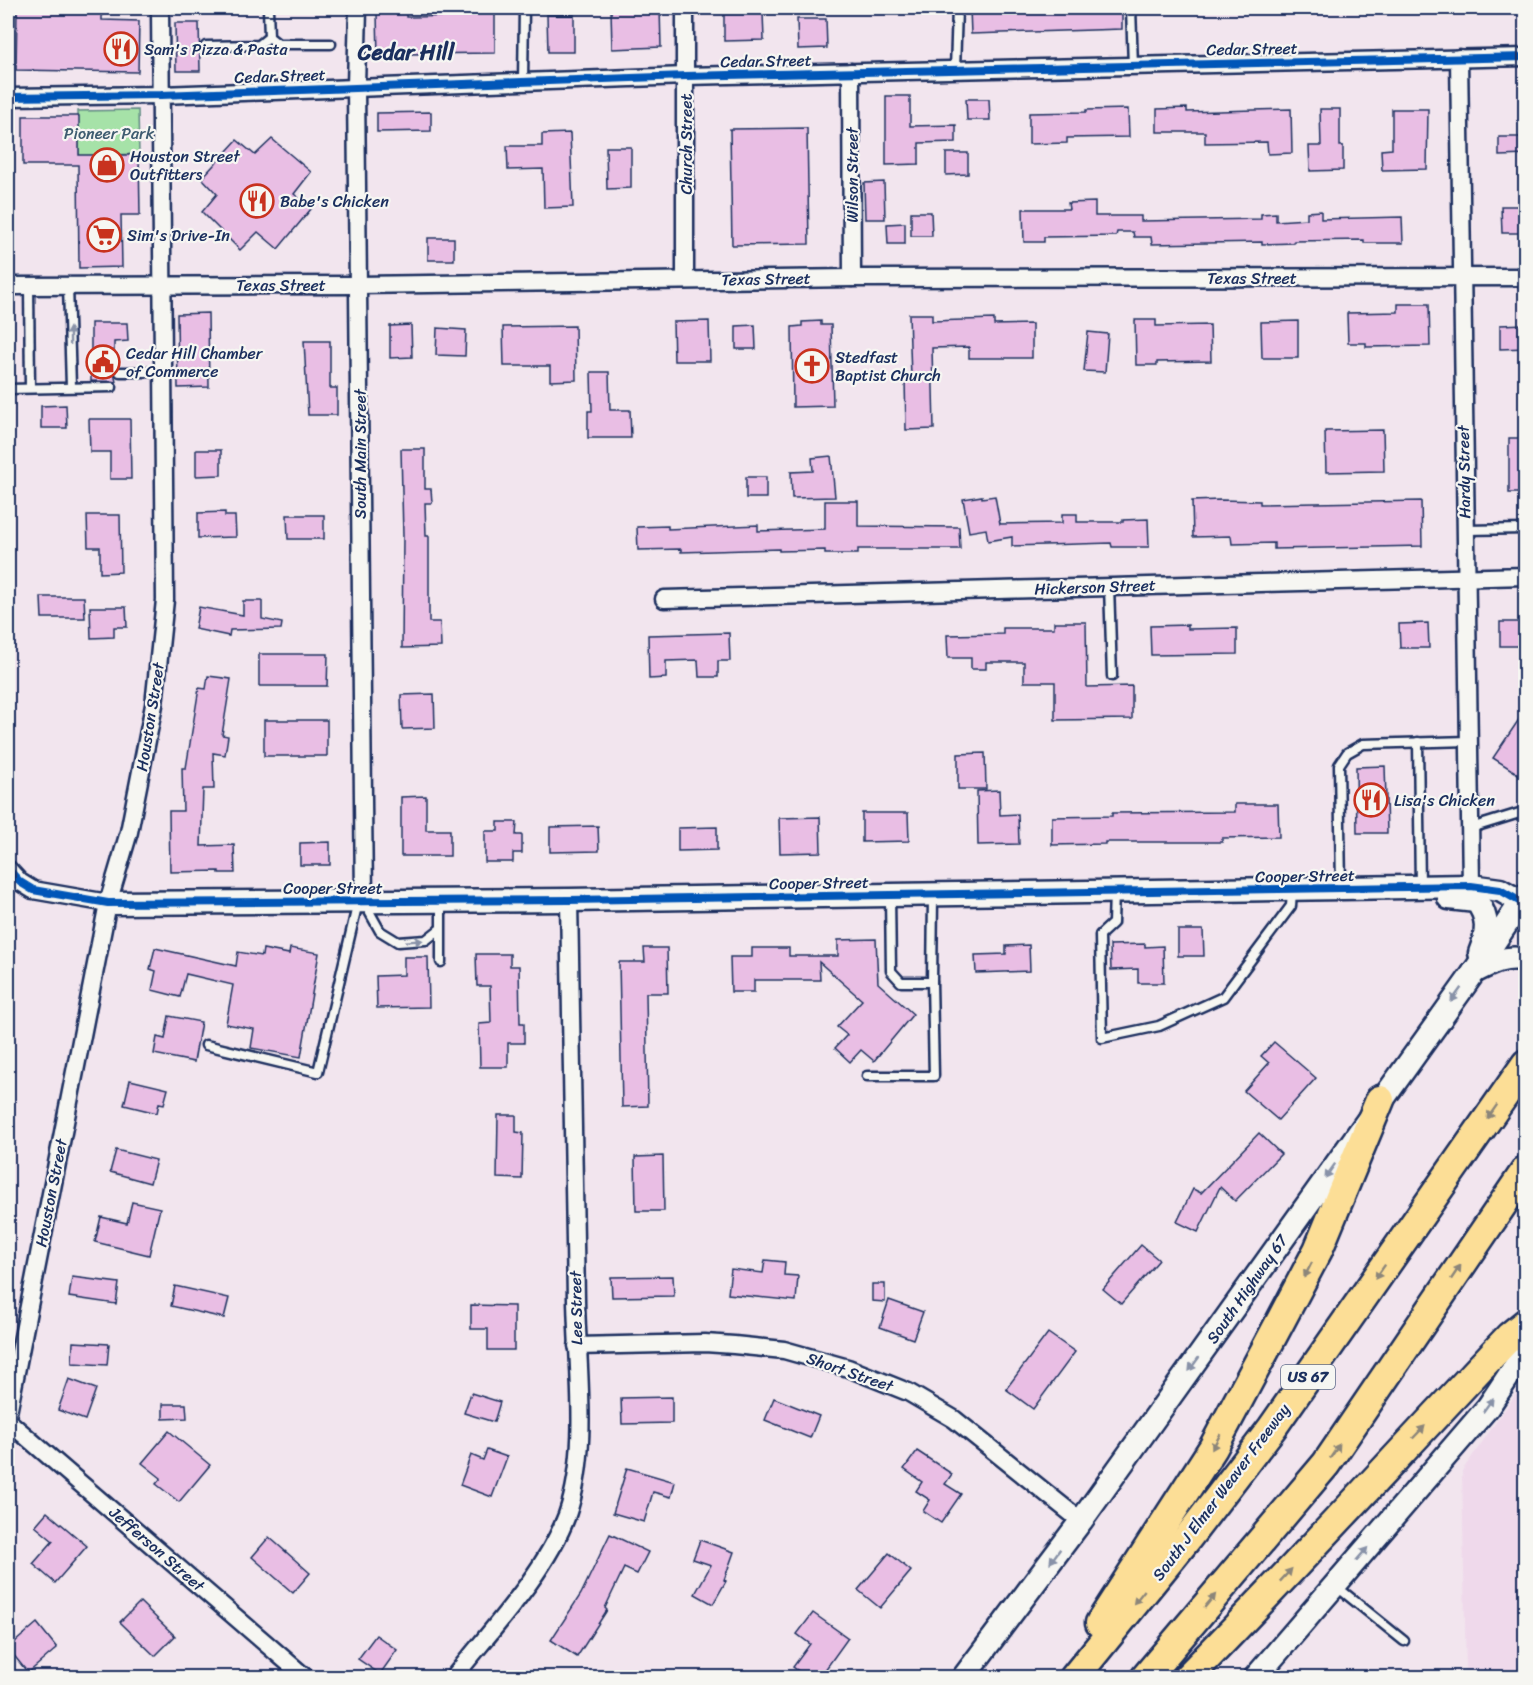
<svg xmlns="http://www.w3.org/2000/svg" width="1533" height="1685" viewBox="0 0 1533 1685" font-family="Sriracha,sans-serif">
	<rect width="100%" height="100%" fill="#f2e5ee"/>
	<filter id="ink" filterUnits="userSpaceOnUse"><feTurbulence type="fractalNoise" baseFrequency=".0167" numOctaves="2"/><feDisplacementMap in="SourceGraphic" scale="12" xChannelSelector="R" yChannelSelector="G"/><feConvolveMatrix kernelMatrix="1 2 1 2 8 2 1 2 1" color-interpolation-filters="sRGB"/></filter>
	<g filter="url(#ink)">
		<path fill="#efd9eb" d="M1525 1381V1677H1466L1462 1471Z"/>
		<path fill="#a6e2a8" stroke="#608883" stroke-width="1.5" d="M138 110 139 154 79 156 78 111Z"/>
		<g fill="#e9bee4" stroke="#1b2f5e" stroke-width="1.5">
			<path d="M17 8H102V20L139 21 138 72 16 70Z"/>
			<path d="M464 8H495V53L406 54V56L378 57 377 13H406V17L464 16Z"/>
			<path d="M660 8 661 47 612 49 611 10Z"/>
			<path d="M970 8H1122V29L971 34Z"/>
			<path d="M763 13 764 40 724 41V14Z"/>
			<path d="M547 15H574V52H548Z"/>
			<path d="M797 19H826L827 48 798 49Z"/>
			<path d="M175 23H199L200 71H176Z"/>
			<path d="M886 96H910V126L956 125V142L919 143V164L886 165Z"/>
			<path d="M966 99H989L990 120H967Z"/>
			<path d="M1187 108V112L1291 109 1292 153 1268 154 1267 142 1205 143V132H1157V109Z"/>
			<path d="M1128 109 1129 137 1067 138V143L1029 144V113L1086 112V110Z"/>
			<path d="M1320 109H1340V146H1343V170L1310 171 1309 146H1321Z"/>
			<path d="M1392 109H1428L1427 169 1382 170 1381 150 1392 149Z"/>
			<path d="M431 112V131L377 132V113Z"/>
			<path d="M23 116H79V155H139L140 215H121L122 267 79 268 78 165H23Z"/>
			<path d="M807 128 809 244 732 245 730 129Z"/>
			<path d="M570 133 573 207 544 208 543 169 508 170 507 146H542V134Z"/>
			<path d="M1499 137H1526V155L1499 156Z"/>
			<path d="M272 139 311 172 294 194 311 209 278 249 258 232 240 250 202 212 217 194 202 178 237 140 255 155Z"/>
			<path d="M606 147H631V188L607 189Z"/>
			<path d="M946 153H968V174L946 175Z"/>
			<path d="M884 182 885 219H865L864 183Z"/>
			<path d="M1095 202V216H1141V221L1261 219V214L1276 213V221L1307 219V212L1321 211V219L1402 217 1403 243H1364V240L1294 241V243L1262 244V242L1152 244 1151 237H1134L1133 232H1117L1116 236 1044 237V242H1024L1023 209H1069L1068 203Z"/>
			<path d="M1501 206H1525V233H1502Z"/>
			<path d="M911 212H931L932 236H911Z"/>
			<path d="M905 223V244H888L887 224Z"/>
			<rect x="428" y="238" width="26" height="22"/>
			<path d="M1398 304H1429L1430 346 1366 347V343H1348L1347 313 1398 312Z"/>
			<path d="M208 313 209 387 178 388 177 314Z"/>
			<path d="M909 314H932V321L994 319V325L1032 324V358H969V347L932 348 934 429 906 430 905 378H911Z"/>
			<path d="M1135 320H1156V326L1210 325 1211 361 1157 362V365H1136Z"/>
			<path d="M709 321 710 361H674L673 322Z"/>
			<path d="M821 321V325H831L833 406 793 407 792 327 802 326V322Z"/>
			<path d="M1298 321V358H1262L1261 322Z"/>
			<path d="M91 323H127L128 341 114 342V373L116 382 91 381Z"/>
			<path d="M1526 324V348L1500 349V325Z"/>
			<path d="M411 325 412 357 390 358V326Z"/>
			<path d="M755 325 756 349H736V326Z"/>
			<path d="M575 326 576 380 550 381V366H504L503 327Z"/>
			<path d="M437 328 466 330 465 356 436 355Z"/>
			<path d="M1088 332 1108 334 1105 372 1084 371Z"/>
			<path d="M304 341H330V388H337V415H308Z"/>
			<path d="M591 372H609L610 410H630L631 438H588V411H592Z"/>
			<path d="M66 405 67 428H41V406Z"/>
			<path d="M89 419H130L131 479H110V452H90Z"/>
			<path d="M1383 430 1384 471 1326 472 1325 431Z"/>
			<rect x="1509" y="438" width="17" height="55"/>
			<path d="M401 449H425V489H431L432 503H425L426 536H429V622H440L441 647 402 648 403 536Z"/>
			<path d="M196 450H221V475L196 476Z"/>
			<path d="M831 456 835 497 792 498 791 472 813 471 812 458Z"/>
			<rect x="746" y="477" width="20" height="21"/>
			<path d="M982 496V498L995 496 1000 524 1062 523V514H1077V522H1123V520L1148 519 1149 547H1112L1111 543 1012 546V537L988 541 986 529 969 532 963 499Z"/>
			<path d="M1220 500 1260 501V504L1421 501 1422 546 1274 549V543L1232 544 1231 536 1193 537 1192 501Z"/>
			<path d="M825 501H858V526L959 527 960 549H858V554H825V550L779 551V549L681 552V549L638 550 637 527 668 526V529L758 525V531L825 529Z"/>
			<path d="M225 512V516H235L236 537 198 538V513Z"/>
			<path d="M87 515H120L121 572 100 573V547H88Z"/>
			<path d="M287 515H324V539H288Z"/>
			<path d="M41 597H84L85 618H42Z"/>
			<path d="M243 601H262V619L282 623 281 629 230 630 229 636 195 629 199 607 243 615Z"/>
			<path d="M90 607H126L127 627H114V637L91 638Z"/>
			<path d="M1054 622H1086L1087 687 1132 686V719L1055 720V682H1024V662H986V669H971V658H948L947 635 1003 634V628H1054Z"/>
			<rect x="1500" y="622" width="26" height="24"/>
			<path d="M1428 623 1429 648H1400L1399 624Z"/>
			<path d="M1188 625V629L1237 628V654L1151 655 1150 626Z"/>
			<path d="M729 633 730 661H718V677H699L698 660 666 661V678L649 679 648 635Z"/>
			<path d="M259 654H328L327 686H259Z"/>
			<path d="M208 676 231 679 222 735 228 736 225 755 213 753 214 789H203L201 846 234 845 235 873H219V871L170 872 169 811H183L182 768H186L199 688 206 689Z"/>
			<path d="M434 694 435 728 402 729 401 695Z"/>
			<path d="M1526 709V779L1493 758Z"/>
			<rect x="264" y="720" width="63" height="36"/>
			<path d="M985 753 986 789H958V754Z"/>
			<path d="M1385 766 1387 833H1357L1356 767Z"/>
			<path d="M999 790 1000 815 1018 814 1019 844 978 845 977 791Z"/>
			<path d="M426 796V830H450V856H401V797Z"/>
			<path d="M1235 804H1278L1279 837 1222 838V842H1105V844L1052 845V817L1112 816V813L1235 812Z"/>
			<path d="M862 813H908L909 841 862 842Z"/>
			<path d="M820 817 821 852 780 853 779 818Z"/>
			<path d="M498 822H517L516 835H522V853H513V862H485V831H498Z"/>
			<path d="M598 826 599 851 550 852V827Z"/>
			<path d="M717 827V850L678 851V828Z"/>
			<path d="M330 842V865H300V843Z"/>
			<path d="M1178 930H1203L1204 956H1178Z"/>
			<path d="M876 939 878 983 913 1014 874 1061 861 1050 850 1062 835 1048 847 1035 837 1027 862 1000 819 962 820 980H754V992H731L730 957H752V948H789V956H838V940Z"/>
			<path d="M1145 944V947L1163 946 1164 983H1138V969L1111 970 1110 945Z"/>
			<path d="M1029 945 1030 971 976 973 975 955 1006 954V946Z"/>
			<path d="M155 948 236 966 238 952 262 956 263 949 289 954 290 948 319 953 301 1057 251 1048 254 1029 226 1024 233 985 186 974 180 997 152 990 156 971 150 969Z"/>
			<path d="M644 948H667L668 993H646L648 1106 622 1107 619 962H645Z"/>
			<path d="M476 954H510V966H519L520 1023H524V1043H508V1067H480L479 1024 491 1023 490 986H477Z"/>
			<path d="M404 957H428L429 1007 377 1008 376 976 404 975Z"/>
			<path d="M169 1016 201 1022 194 1062 154 1054 157 1037 165 1039Z"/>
			<path d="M1274 1042 1316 1078 1278 1120 1244 1091 1269 1063 1261 1056Z"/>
			<path d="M130 1080 168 1089 164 1104 159 1103 157 1113 124 1105Z"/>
			<path d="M498 1115H516V1132L523 1133 522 1179 497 1178Z"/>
			<path d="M1259 1133 1281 1154 1235 1201 1220 1187 1198 1232 1177 1222 1193 1189 1201 1193Z"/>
			<path d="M116 1150 156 1160 150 1183 110 1172Z"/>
			<path d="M663 1156 664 1211H636L635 1157Z"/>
			<path d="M132 1202 160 1208 149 1255 95 1242 101 1217 127 1223Z"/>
			<path d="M1141 1245 1159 1260 1121 1304 1103 1289Z"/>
			<path d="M765 1260 785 1262 784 1275 798 1276 796 1301 728 1294 731 1269 763 1273Z"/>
			<path d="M673 1276 674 1296 612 1297 611 1277Z"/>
			<path d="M72 1277 119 1283 116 1304 69 1297Z"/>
			<path d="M872 1284H885V1302L872 1301Z"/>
			<path d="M175 1286 229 1298 224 1318 171 1306Z"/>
			<path d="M889 1300 923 1312 913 1339 880 1327Z"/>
			<path d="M471 1305 514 1306V1350H488V1329H471Z"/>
			<path d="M1048 1333 1075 1352 1033 1409 1006 1389Z"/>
			<path d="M73 1342 109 1344 107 1365 72 1363Z"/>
			<path d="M69 1379 96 1389 85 1420 58 1410Z"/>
			<path d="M471 1393 500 1402 494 1422 464 1413Z"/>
			<path d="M672 1397V1423L622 1424 621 1398Z"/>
			<path d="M774 1398 819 1416 810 1438 765 1420Z"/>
			<path d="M163 1404H186L187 1418 163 1419Z"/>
			<path d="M169 1431 210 1465 179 1502 156 1484 161 1478 142 1463Z"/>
			<path d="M487 1450 507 1457 492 1497 460 1485 471 1455 483 1460Z"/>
			<path d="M917 1451 952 1474 945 1484 961 1494 941 1523 923 1511 930 1500 916 1491 922 1482 904 1469Z"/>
			<path d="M627 1468 675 1482 671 1497 653 1492 644 1522 613 1513Z"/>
			<path d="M47 1512 87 1546 55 1583 33 1564 53 1541 35 1526Z"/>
			<path d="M610 1534 648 1552 637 1574 624 1568 605 1608 607 1610 577 1657 551 1640 581 1594Z"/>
			<path d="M269 1537 310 1573 293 1593 252 1557Z"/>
			<path d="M700 1540 734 1552 724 1580 726 1581 713 1604 695 1594 711 1565 693 1559Z"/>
			<path d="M889 1553 911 1571 880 1608 858 1590Z"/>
			<path d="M140 1602 175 1636 155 1656 120 1622Z"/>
			<path d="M813 1613 848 1638 820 1677H807L793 1667 810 1644 797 1634Z"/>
			<path d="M37 1623 57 1648 28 1673 8 1648Z"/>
			<path d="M376 1635 397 1650 380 1674 358 1659Z"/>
		</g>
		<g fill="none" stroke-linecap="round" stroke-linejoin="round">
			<defs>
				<g id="lane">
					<path d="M268 8 269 37 278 44H331"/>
					<path d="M1131 8 1133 66"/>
					<path d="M206 46 259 45 269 37"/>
					<path d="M955 70 957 8"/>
					<path d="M523 81 524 8"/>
					<path d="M68 285 71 387"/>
					<path d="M29 286 30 388"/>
					<path d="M120 372H162"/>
					<path d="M8 389 112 387"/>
					<path d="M1465 530 1526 529"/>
					<path d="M1109 586 1112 676"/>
					<path d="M1418 742 1420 886"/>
					<path d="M1471 828 1526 811"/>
					<path d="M1341 886 1339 765 1347 753 1363 744 1469 741"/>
					<path d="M1114 892 1113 923 1100 935 1102 1038 1159 1026 1223 997 1291 906 1292 890"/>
					<path d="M890 895 891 971 901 982H932L933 897"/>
					<path d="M441 902V962"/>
					<path d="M365 904 380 931 398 942 426 940 440 929"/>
					<path d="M206 1045 318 1072 358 902"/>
					<path d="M867 1076H934L932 982"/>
					<path d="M1336 1586 1404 1641"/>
				</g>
				<g id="street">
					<path d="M358 8 356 86 364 901"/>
					<path d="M1459 58 1471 886"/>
					<path d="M851 72 852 278"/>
					<path d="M8 97 161 95 686 76 1526 57"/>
					<path d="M685 280V8"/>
					<path d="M8 286 358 285 852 278 1526 277"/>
					<path d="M664 599 1526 576"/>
					<path d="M8 869 20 882 33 890 108 903"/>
					<path d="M577 1346 705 1343 734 1345 784 1350 848 1368 908 1392 954 1419 1081 1521"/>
					<path d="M8 1413 108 903 129 832 154 705 165 600 160 8"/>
					<path d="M8 1421 306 1678"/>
					<path d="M453 1678C492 1629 546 1572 567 1515 590 1449 577 1368 576 1299 574 1166 572 1033 569 900"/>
				</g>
				<g id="secondary">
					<path d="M1449 898 1476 901C1490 917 1487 935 1480 953"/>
					<path d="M108 903 569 900 1471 886 1500 890 1526 905"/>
					<path d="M1474 972C1491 963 1506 955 1526 960"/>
					<path d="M963 1678 1081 1521 1474 972 1526 895"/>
					<path d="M1255 1678 1488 1407 1526 1350"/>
				</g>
				<g id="highway">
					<path d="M1100 1623 1213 1448 1279 1324 1318 1250 1380 1100"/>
					<path d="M1074 1678 1186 1540 1272 1428 1526 1064"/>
					<path d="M1145 1678 1326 1464 1526 1170"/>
					<path d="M1187 1678C1297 1566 1402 1450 1510 1336L1526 1323"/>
				</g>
			</defs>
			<use href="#lane" stroke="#1b2f5e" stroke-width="13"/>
			<use href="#street" stroke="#1b2f5e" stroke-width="21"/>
			<use href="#secondary" stroke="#1b2f5e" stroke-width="27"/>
			<use href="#highway" stroke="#1b2f5e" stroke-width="33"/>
			<use href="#lane" stroke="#f6f6f2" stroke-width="8"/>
			<use href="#street" stroke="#f6f6f2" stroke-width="16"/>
			<use href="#secondary" stroke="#f6f6f2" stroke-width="22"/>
			<use href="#highway" stroke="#fcde96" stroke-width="28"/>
			<defs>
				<g id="cycleway">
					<path d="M8 97 161 95 686 76 1526 57"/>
					<path d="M8 869 20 882 33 890 108 903 569 900 1471 886 1500 890 1526 905"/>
				</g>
			</defs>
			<use href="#cycleway" stroke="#f6f6f2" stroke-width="11"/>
			<use href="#cycleway" stroke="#0057b8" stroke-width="8"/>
		</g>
		<defs><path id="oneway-solid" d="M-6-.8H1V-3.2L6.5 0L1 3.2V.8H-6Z" transform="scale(1.5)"/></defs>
		<g fill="#8892a8">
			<use href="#oneway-solid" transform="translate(70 336) rotate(-91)"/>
			<use href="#oneway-solid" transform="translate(414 941) rotate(-4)"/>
			<use href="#oneway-solid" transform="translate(1456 995) rotate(126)"/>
			<use href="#oneway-solid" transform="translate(1330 1171) rotate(125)"/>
			<use href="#oneway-solid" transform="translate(1194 1364) rotate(126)"/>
			<use href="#oneway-solid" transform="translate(1488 1405) rotate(-54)"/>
			<use href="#oneway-solid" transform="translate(1362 1554) rotate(-49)"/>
			<use href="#oneway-solid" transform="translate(1055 1556) rotate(126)"/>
		</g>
		<g fill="#8c867a">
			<use href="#oneway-solid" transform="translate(1492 1112) rotate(125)"/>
			<use href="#oneway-solid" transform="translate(1308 1270) rotate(117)"/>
			<use href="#oneway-solid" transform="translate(1380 1272) rotate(125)"/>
			<use href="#oneway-solid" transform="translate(1456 1272) rotate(-56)"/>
			<use href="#oneway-solid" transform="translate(1419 1432) rotate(-46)"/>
			<use href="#oneway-solid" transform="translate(1216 1442) rotate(119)"/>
			<use href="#oneway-solid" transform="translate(1335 1451) rotate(-56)"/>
			<use href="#oneway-solid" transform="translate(1286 1575) rotate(-47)"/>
			<use href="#oneway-solid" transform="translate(1139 1597) rotate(129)"/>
			<use href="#oneway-solid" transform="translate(1210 1601) rotate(-50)"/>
		</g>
	</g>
	<defs>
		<symbol id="restaurant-ring" viewBox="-11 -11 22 22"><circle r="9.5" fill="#f6f6f2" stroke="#c8321e" stroke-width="1.5"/><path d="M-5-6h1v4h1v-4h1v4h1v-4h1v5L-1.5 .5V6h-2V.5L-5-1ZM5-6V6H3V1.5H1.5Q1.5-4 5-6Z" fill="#c8321e"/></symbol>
		<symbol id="shop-ring" viewBox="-11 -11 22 22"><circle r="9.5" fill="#f6f6f2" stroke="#c8321e" stroke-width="1.5"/><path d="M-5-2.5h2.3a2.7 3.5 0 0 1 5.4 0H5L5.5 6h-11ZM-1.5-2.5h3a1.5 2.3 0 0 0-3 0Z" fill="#c8321e"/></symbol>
		<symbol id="supermarket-ring" viewBox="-11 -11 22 22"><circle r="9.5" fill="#f6f6f2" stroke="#c8321e" stroke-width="1.5"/><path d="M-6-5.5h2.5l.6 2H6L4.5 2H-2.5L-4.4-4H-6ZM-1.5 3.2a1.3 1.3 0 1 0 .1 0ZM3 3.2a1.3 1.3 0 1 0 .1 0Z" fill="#c8321e"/></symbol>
		<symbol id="civic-ring" viewBox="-11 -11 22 22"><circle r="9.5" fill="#f6f6f2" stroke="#c8321e" stroke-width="1.5"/><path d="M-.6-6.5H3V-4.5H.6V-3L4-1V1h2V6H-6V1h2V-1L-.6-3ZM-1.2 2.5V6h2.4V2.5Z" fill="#c8321e"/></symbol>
		<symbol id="church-ring" viewBox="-11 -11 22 22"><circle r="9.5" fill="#f6f6f2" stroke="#c8321e" stroke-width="1.5"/><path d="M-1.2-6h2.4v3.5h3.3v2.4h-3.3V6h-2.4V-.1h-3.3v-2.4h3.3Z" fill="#c8321e"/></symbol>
	</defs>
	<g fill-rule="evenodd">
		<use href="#restaurant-ring" x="102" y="30" width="38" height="38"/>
		<use href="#shop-ring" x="88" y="146" width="38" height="38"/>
		<use href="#restaurant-ring" x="238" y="182" width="38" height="38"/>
		<use href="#supermarket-ring" x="85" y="216" width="38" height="38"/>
		<use href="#civic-ring" x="84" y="343" width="38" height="38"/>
		<use href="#church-ring" x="793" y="347" width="38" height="38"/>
		<use href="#restaurant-ring" x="1352" y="781" width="38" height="38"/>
	</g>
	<g text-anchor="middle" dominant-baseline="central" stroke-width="4.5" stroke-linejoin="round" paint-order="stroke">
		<rect fill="#f6f6f2" stroke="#5d6b8a" stroke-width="1.5" x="1281" y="1365" width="54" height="24" rx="4.5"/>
		<g font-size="15" font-weight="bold" fill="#1b2f5e">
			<text x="1308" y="1377">US 67</text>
		</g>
		<g font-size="16" fill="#1b2f5e" stroke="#f6f6f2" text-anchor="start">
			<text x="144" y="49">Sam's Pizza &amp; Pasta</text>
			<text x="130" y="156">Houston Street<tspan x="130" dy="18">Outfitters</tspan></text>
			<text x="280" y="201">Babe's Chicken</text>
			<text x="127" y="235">Sim's Drive-In</text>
			<text x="126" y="353">Cedar Hill Chamber<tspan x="126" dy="18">of Commerce</tspan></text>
			<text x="835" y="357">Stedfast<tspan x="835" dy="18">Baptist Church</tspan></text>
			<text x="1394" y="800">Lisa's Chicken</text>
		</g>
		<g font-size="16" fill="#1b2f5e" stroke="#f6f6f2">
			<text transform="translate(1252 49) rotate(-1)">Cedar Street</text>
			<text transform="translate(766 61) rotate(-1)">Cedar Street</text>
			<text transform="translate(280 76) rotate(-2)">Cedar Street</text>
			<text transform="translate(686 144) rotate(-90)">Church Street</text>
			<text transform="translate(852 175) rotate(-90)">Wilson Street</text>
			<text x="1252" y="278">Texas Street</text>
			<text transform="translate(766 279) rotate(-1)">Texas Street</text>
			<text x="281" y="285">Texas Street</text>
			<text transform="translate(360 454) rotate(-90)">South Main Street</text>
			<text transform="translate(1464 472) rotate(-91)">Hardy Street</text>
			<text transform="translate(1095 587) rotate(-2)">Hickerson Street</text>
			<text transform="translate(150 717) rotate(-81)">Houston Street</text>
			<text transform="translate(1305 876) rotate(-1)">Cooper Street</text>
			<text transform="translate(819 883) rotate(-1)">Cooper Street</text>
			<text x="333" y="888">Cooper Street</text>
			<text transform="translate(51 1193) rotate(-79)">Houston Street</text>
			<text transform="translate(1247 1289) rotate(-55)">South Highway 67</text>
			<text transform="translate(576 1308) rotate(-91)">Lee Street</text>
			<text transform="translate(850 1372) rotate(19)">Short Street</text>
			<text transform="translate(1221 1492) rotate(-53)">South J Elmer Weaver Freeway</text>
			<text transform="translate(157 1549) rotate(41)">Jefferson Street</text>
		</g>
		<g font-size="16" fill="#3e5c70" stroke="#f6f6f2">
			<text x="109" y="133">Pioneer Park</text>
		</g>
		<g font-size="22" font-weight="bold" fill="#1b2f5e" stroke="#f6f6f2">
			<text x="406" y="52">Cedar Hill</text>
		</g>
	</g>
	<rect width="1533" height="1685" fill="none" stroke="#f6f6f2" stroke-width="30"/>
	<rect x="15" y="15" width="1503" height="1655" fill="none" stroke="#1b2f5e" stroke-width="2" filter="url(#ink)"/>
</svg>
